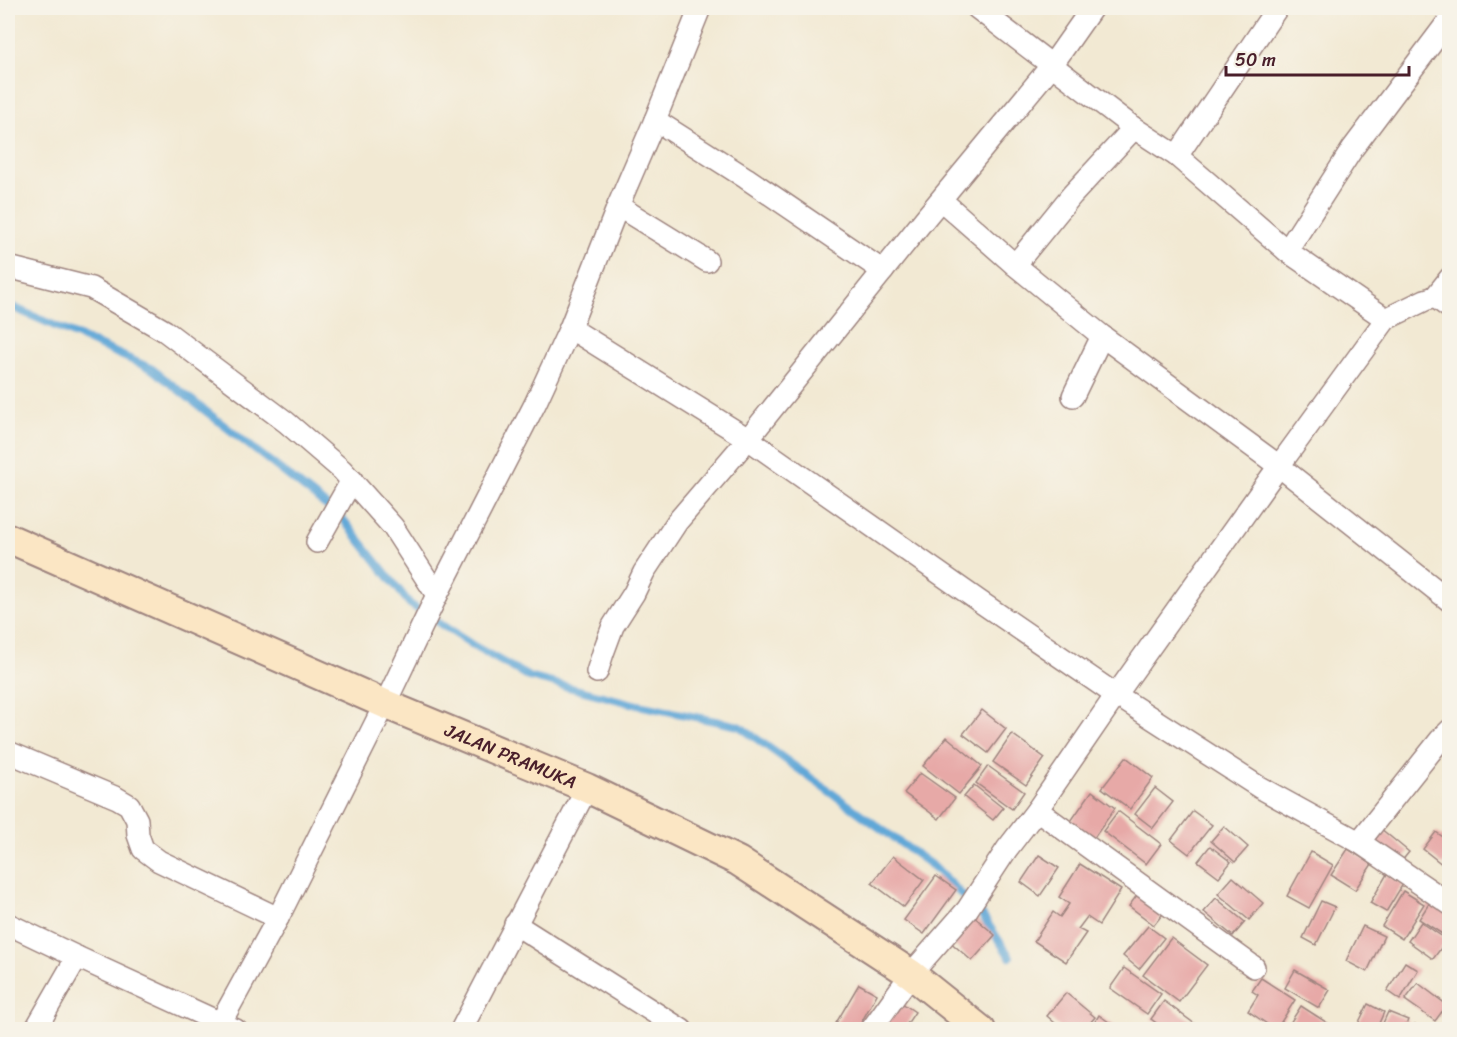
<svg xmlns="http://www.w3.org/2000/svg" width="1457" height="1037" viewBox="0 0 1457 1037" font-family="Sriracha,sans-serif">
	<rect width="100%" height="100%" fill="#f7f3e8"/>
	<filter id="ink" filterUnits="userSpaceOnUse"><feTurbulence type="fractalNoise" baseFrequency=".0167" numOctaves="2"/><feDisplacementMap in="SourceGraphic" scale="12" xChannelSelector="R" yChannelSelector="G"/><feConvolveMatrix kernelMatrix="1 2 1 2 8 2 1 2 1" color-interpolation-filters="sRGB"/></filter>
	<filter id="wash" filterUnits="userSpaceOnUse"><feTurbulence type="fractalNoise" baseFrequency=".008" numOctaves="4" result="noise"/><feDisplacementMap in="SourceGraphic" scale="24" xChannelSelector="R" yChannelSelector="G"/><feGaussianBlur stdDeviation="1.35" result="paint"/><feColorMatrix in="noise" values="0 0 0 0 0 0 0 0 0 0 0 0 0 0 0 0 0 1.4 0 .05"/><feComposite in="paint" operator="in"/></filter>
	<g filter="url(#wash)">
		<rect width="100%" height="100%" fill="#f2e9d3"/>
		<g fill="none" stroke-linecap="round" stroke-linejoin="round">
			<path stroke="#61a7d7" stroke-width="8" d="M8 305 152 369 342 518 410 604 474 646 529 677 638 705 739 726 934 867 982 915 1010 957"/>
		</g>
		<g id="blocks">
			<g fill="#e7a9a7">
				<path d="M982 710 1006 729 988 753 963 734Z"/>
				<path d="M1012 734 1045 758 1026 785 993 762Z"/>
				<path d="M947 737 982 766 959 794 923 766Z"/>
				<path d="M1126 757 1153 778 1130 809 1102 788Z"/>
				<path d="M988 766 1024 792 1012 809 976 783Z"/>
				<path d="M920 773 955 798 939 819 904 793Z"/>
				<path d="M974 785 1003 808 993 820 964 797Z"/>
				<path d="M1155 788 1173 802 1153 828 1135 814Z"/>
				<path d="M1092 791 1115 808 1094 838 1071 821Z"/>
				<path d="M1118 811 1161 844 1146 864 1103 831Z"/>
				<path d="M1193 811 1212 825 1189 854 1171 840Z"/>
				<path d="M1224 826 1248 847 1235 862 1211 841Z"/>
				<path d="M1380 828 1409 852 1401 862 1371 839Z"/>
				<path d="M1436 832 1450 842V857L1443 865 1423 849Z"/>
				<path d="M1210 846 1231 862 1219 877 1198 861Z"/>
				<path d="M1348 849 1372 864 1355 890 1331 875Z"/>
				<path d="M1311 852 1333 865 1309 908 1287 896Z"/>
				<path d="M1039 855 1059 868 1040 896 1021 882Z"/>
				<path d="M893 856 924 880 904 907 872 883Z"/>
				<path d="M1080 864 1121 890 1099 925 1087 917 1078 929 1086 933 1066 962 1034 941 1053 912 1060 917 1069 904 1059 897Z"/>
				<path d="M1387 874 1403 884 1386 912 1370 903Z"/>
				<path d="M936 876 956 890 924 934 904 920Z"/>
				<path d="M1233 877 1263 903 1249 920 1218 894Z"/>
				<path d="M1140 891 1166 910 1154 925 1129 906Z"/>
				<path d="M1403 891 1424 904 1402 939 1382 926Z"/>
				<path d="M1216 898 1245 922 1233 936 1204 912Z"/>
				<path d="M1432 899 1450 910V939L1419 919Z"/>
				<path d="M1321 901 1335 907 1316 945 1303 938Z"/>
				<path d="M971 914 995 935 972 961 948 940Z"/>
				<path d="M1421 922 1447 940 1433 959 1408 941Z"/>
				<path d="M1148 926 1164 938 1139 969 1123 956Z"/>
				<path d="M1363 926 1384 936 1367 972 1346 961Z"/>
				<path d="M1171 938 1207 965 1179 1002 1143 975Z"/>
				<path d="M1405 962 1418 970 1400 1000 1387 991Z"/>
				<path d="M1124 968 1161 994 1147 1014 1110 988Z"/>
				<path d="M1295 970 1330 990 1319 1008 1285 988Z"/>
				<path d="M1261 978 1295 1000 1276 1030 1248 1011 1258 995 1252 991Z"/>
				<path d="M1418 983 1447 1005 1435 1021 1405 1000Z"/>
				<path d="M859 984 877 994 857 1030H846L836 1023Z"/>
				<path d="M1066 993 1095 1017 1084 1030H1063L1047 1016Z"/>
				<path d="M899 1001 915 1012 903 1030H880Z"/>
				<path d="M1164 1001 1203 1030H1166L1151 1019Z"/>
				<path d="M1368 1004 1384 1012 1376 1030H1355Z"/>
				<path d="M1301 1006 1329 1024 1325 1030H1300L1290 1023Z"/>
				<path d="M1388 1012 1408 1020 1404 1030H1380Z"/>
				<path d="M1099 1015 1120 1030H1090Z"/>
				<path d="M1415 1024 1424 1030H1411Z"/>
			</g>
		</g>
	</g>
	<g filter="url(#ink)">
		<use href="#blocks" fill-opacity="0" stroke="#9e847f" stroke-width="1.5"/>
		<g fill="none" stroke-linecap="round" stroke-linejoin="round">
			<defs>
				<g id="street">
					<path d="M977 8 1134 128 1177 156 1287 251 1386 319"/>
					<path d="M655 120 746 178 883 271"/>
					<path d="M1177 156 1277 8"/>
					<path d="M618 206 707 261"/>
					<path d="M1287 251 1353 148 1450 19"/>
					<path d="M1015 265 1072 195 1134 128"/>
					<path d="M8 267 91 288 165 331 286 422 342 470 393 527 437 595"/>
					<path d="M1435 297 1450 278"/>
					<path d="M1450 308 1435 297 1425 300 1386 319 1279 466 1450 601"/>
					<path d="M570 328 748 439 979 601 1116 695 1259 787 1359 842 1450 904"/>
					<path d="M1073 396 1102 336"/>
					<path d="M317 542 352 480"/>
					<path d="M597 672 603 653 613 626 634 593 644 572 677 522 748 439 927 216 1052 65 1092 8"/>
					<path d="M8 752 117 798 129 805 137 820 138 835 143 849 159 861 278 918"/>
					<path d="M1037 810 1254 967"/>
					<path d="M1359 842 1440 740 1450 730"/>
					<path d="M8 924 77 957 236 1030"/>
					<path d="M515 924 682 1030"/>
					<path d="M221 1022 278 918 385 704 437 595 535 404 570 328 618 206 655 120 700 8"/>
					<path d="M35 1030 77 957"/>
					<path d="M461 1030 587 788"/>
					<path d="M871 1030 911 974 967 910 1007 849 1037 810 1116 695 1279 466 1102 336 1015 265 941 200"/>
				</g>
				<g id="secondary">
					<path id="s1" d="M8 538 385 704 587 788 738 861 911 974 981 1030"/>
				</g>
			</defs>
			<use href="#street" stroke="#9e847f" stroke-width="24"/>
			<use href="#secondary" stroke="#9e847f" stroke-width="32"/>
			<use href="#street" stroke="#fff" stroke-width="21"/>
			<use href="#secondary" stroke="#fbe6c4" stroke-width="28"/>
		</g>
	</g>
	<g text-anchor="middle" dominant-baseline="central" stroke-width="4.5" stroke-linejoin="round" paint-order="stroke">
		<g font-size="18" fill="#4a1f2b" stroke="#f7f3e8">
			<text stroke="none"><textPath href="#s1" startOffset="548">JALAN PRAMUKA</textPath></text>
		</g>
	</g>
	<rect width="1457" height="1037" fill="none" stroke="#f7f3e8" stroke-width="30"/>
	<path d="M1226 66v9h183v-9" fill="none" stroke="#4a1f2b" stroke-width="3"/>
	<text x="1235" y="66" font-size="18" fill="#4a1f2b" stroke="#f7f3e8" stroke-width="4.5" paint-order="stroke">50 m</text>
</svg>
